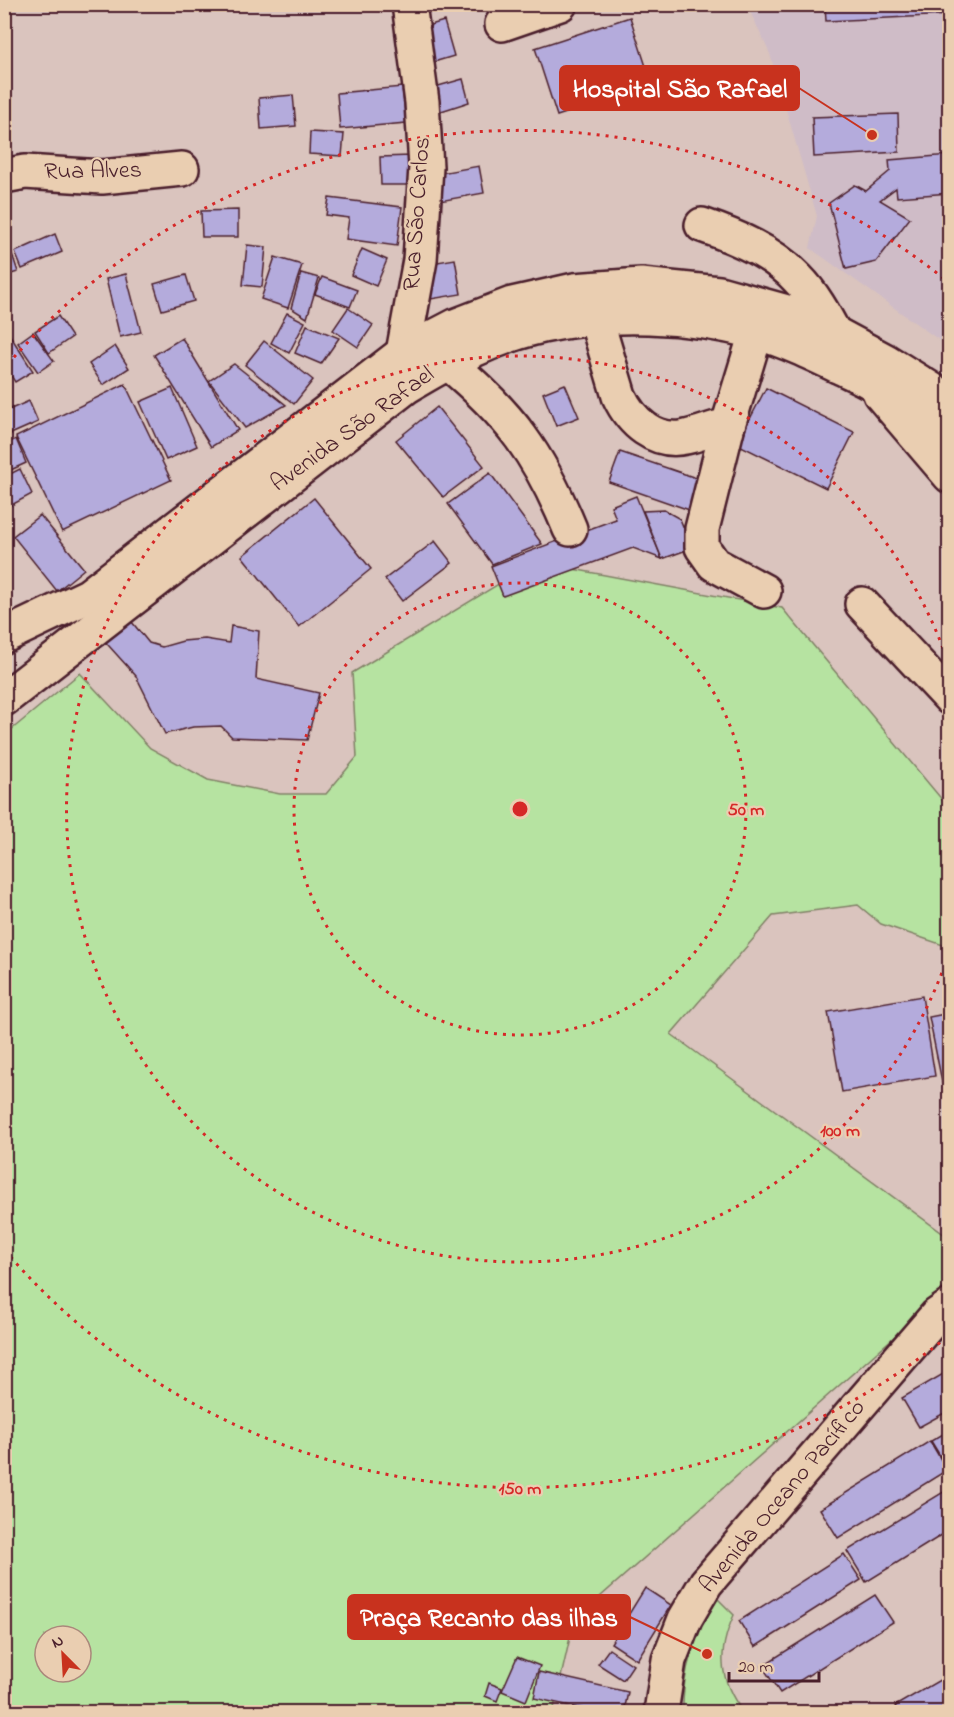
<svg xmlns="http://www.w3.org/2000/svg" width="954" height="1717" viewBox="0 0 954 1717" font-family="'Indie Flower',sans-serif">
	<rect width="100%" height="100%" fill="#dac4be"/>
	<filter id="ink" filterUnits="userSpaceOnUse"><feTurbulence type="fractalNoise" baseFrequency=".0167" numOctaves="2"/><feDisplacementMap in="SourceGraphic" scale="12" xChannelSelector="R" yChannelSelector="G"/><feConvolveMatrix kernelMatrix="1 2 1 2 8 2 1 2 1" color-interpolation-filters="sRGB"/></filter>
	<g filter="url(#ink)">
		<path fill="#cfbcc7" d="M747 5H949V347L810 248 817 216 770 54Z"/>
		<g fill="#b6e3a1" stroke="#808166" stroke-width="1.5" fill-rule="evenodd">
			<path d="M535 562 782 608 949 808V947L881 924 858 905 773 916 671 1034 949 1238V1273L938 1298 574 1620 553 1712H5V735L80 673 150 748 208 780 280 794H326L357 757 352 673ZM45 1636H81V1672H45Z"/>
			<path d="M718 1599 734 1615C717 1652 719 1680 743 1712H683C682 1670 694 1634 718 1599Z"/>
		</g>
		<g fill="#b4abdc" stroke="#4a1f2b" stroke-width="1.5">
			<path d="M825 4H950V15L826 21Z"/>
			<path d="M630 17 652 85 557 116 535 48Z"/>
			<path d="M444 21 454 56 427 64 417 29Z"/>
			<path d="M463 79 469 102 432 114 424 90Z"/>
			<path d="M402 87 406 123 340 129 337 93Z"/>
			<path d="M293 95 296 126 261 129 259 98Z"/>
			<path d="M898 114 899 152 814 157 812 117Z"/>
			<path d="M310 132 344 134 342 156 309 154Z"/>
			<path d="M950 155V193L897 197 896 188 880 200 910 218 876 262 846 269 829 203 855 185 866 191 890 171 889 160Z"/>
			<path d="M411 156 412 185H381L380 157Z"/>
			<path d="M479 166 484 193 440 201 435 174Z"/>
			<path d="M329 198 402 207 397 246 346 239 349 218 326 215Z"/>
			<path d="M238 210V237H202L201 211Z"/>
			<path d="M55 234 62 252 22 269 15 252Z"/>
			<path d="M247 245 266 247 262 287 243 285Z"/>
			<path d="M10 248 18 272 4 276V250Z"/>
			<path d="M362 249 387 260 376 286 351 275Z"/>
			<path d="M275 257 302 265 288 308 261 299Z"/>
			<path d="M455 259 461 294 431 299 425 264Z"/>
			<path d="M301 273 319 278 307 318 291 308Z"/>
			<path d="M126 274 141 332 120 337 106 279Z"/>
			<path d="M186 275 194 301 162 310 154 284Z"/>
			<path d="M322 277 357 290 350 307 315 294Z"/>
			<path d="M348 308 373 325 358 347 333 330Z"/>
			<path d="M287 313 305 322 289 353 271 343Z"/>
			<path d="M58 316 72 337 49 353 35 331Z"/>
			<path d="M307 325 339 338 321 364 295 353Z"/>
			<path d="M4 326 33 371 15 382 4 365Z"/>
			<path d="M33 332 54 361 38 372 18 343Z"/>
			<path d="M182 338 238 430 211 447 154 355Z"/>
			<path d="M264 341 313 380 294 404 245 365Z"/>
			<path d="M115 346 129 368 103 385 89 364Z"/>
			<path d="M234 364 286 405 245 428 209 381Z"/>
			<path d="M125 384 171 480 62 532 16 437Z"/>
			<path d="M565 384 579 417 556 426 543 393Z"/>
			<path d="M172 388 197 446 166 460 140 402Z"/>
			<path d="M766 388 854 432 826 488 737 444Z"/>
			<path d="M29 401 38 422 4 437V412Z"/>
			<path d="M437 407 484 466 443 497 396 440Z"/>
			<path d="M16 439 26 463 4 473V445Z"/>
			<path d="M620 452 708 482 698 513 609 482Z"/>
			<path d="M20 469 32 494 6 508 4 477Z"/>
			<path d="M490 473 542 544 492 564 448 504Z"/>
			<path d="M636 496 662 559 633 548 503 596 491 566 616 519 611 506Z"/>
			<path d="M314 498 371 569 299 627 242 556Z"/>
			<path d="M664 510 680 519 692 548 662 559 643 511Z"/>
			<path d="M40 515 84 569 57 591 13 536Z"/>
			<path d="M435 541 452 563 402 601 385 579Z"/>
			<path d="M127 616 149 643 162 647 183 641 205 639 229 643 231 626 259 631 256 679 319 693 307 740 232 737 221 726 193 727 165 734 136 676 99 635Z"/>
			<path d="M922 996 935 1076 842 1092 828 1012Z"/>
			<path d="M950 1013V1122L929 1017Z"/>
			<path d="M950 1370V1410L919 1427 902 1398Z"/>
			<path d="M950 1430V1469H948L931 1441Z"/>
			<path d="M930 1441 947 1470 838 1538 820 1509Z"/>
			<path d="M950 1488V1530L866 1582 847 1551Z"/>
			<path d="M844 1554 861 1580 755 1647 739 1621Z"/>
			<path d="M645 1588 671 1605 637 1660 611 1643Z"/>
			<path d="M875 1595 893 1622 780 1693 762 1666Z"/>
			<path d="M609 1649 633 1665 623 1680 598 1664Z"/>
			<path d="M517 1657 540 1666 526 1701 502 1691Z"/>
			<path d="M539 1672 628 1692 624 1712H598L534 1698Z"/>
			<path d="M950 1674V1712H899L895 1706Z"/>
			<path d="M489 1683 502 1688 497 1701 485 1696Z"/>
		</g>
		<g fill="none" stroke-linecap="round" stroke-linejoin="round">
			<defs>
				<g id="minor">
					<path d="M502 24 560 4"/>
					<path d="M4 176 25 172 102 177 182 169"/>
					<path d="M702 225C736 237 773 252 798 279 813 294 824 314 834 333"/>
					<path d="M596 319 619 396C631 422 655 444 686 437 700 434 714 428 728 425L756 333"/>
					<path d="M403 353 420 260 426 167 422 102 409 4"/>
					<path d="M447 362C510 414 539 454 570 529"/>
					<path d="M880 394 950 476"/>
					<path d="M728 425 702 529V547L714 564 764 591"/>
					<path d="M862 604 950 698"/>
					<path d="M661 1712 669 1660 685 1619 706 1583 937 1315 950 1306"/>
				</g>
				<g id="major">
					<path d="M4 636 88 596 403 353 455 326 512 304 574 290 641 285 719 293 794 314 834 333 886 361 950 401"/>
					<path d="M4 699 406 387C449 361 493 337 543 326 610 311 688 315 755 332 784 340 813 354 840 367 850 372 862 377 872 383 899 400 925 420 950 440"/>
				</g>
			</defs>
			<use href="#minor" stroke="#4a1f2b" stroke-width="38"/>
			<use href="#major" stroke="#4a1f2b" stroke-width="38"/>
			<use href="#minor" stroke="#eaceb1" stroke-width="33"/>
			<use href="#major" stroke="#eaceb1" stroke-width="33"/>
		</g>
	</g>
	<g fill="none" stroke="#d62828" stroke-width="3" stroke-dasharray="3 6">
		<circle cx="520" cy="809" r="226"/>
		<path d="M948 956A453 453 0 1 1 948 662"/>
		<path d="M947 1337A679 679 0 0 1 8 1254M8 364A679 679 0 0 1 947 281"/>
	</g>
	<g text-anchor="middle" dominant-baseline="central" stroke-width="4.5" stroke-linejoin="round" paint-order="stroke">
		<g font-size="24" fill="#4a1f2b" stroke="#eaceb1">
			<text transform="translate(93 172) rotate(-1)">Rua Alves</text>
			<text transform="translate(418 214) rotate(-86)">Rua São Carlos</text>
			<text transform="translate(353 430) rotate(-36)">Avenida São Rafael</text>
			<text transform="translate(783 1497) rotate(-50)">Avenida Oceano Pacífico</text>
		</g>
	</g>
	<circle cx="520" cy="809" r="9" fill="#d62828" stroke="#eaceb1" stroke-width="3"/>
	<g font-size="18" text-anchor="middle" font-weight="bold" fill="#d62828" stroke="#eaceb1" stroke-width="4.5" stroke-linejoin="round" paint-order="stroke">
		<text x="746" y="815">50 m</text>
		<text x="840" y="1136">100 m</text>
		<text x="520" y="1494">150 m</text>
	</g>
	<path fill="none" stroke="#c8321e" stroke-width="2" d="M872 135L799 88M707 1654L630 1617"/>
	<g fill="#c8321e" stroke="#eaceb1" stroke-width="2">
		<circle cx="872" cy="135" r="6"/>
		<circle cx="707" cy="1654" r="6"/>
	</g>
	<g fill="#c8321e" stroke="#c8321e" stroke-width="2">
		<rect x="560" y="66" width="239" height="44" rx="6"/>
		<rect x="348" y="1595" width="282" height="44" rx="6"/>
	</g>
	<g font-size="26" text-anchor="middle" font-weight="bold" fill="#fff">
		<text x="680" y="97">Hospital São Rafael</text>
		<text x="489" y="1626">Praça Recanto das ilhas</text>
	</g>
	<rect width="954" height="1717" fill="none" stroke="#eaceb1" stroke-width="24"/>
	<rect x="12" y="12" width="930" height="1693" fill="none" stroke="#4a1f2b" stroke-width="2" filter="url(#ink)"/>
	<g transform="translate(63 1654) rotate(336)"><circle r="28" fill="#eaceb1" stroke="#aa887b" stroke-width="1.5"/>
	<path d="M0-4.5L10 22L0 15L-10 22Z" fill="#c8321e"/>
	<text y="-9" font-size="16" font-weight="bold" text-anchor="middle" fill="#4a1f2b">N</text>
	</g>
	<path d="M729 1672v9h90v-9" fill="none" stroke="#4a1f2b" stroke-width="3"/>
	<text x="738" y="1672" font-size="18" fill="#4a1f2b" stroke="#eaceb1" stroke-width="4.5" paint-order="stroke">20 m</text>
</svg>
